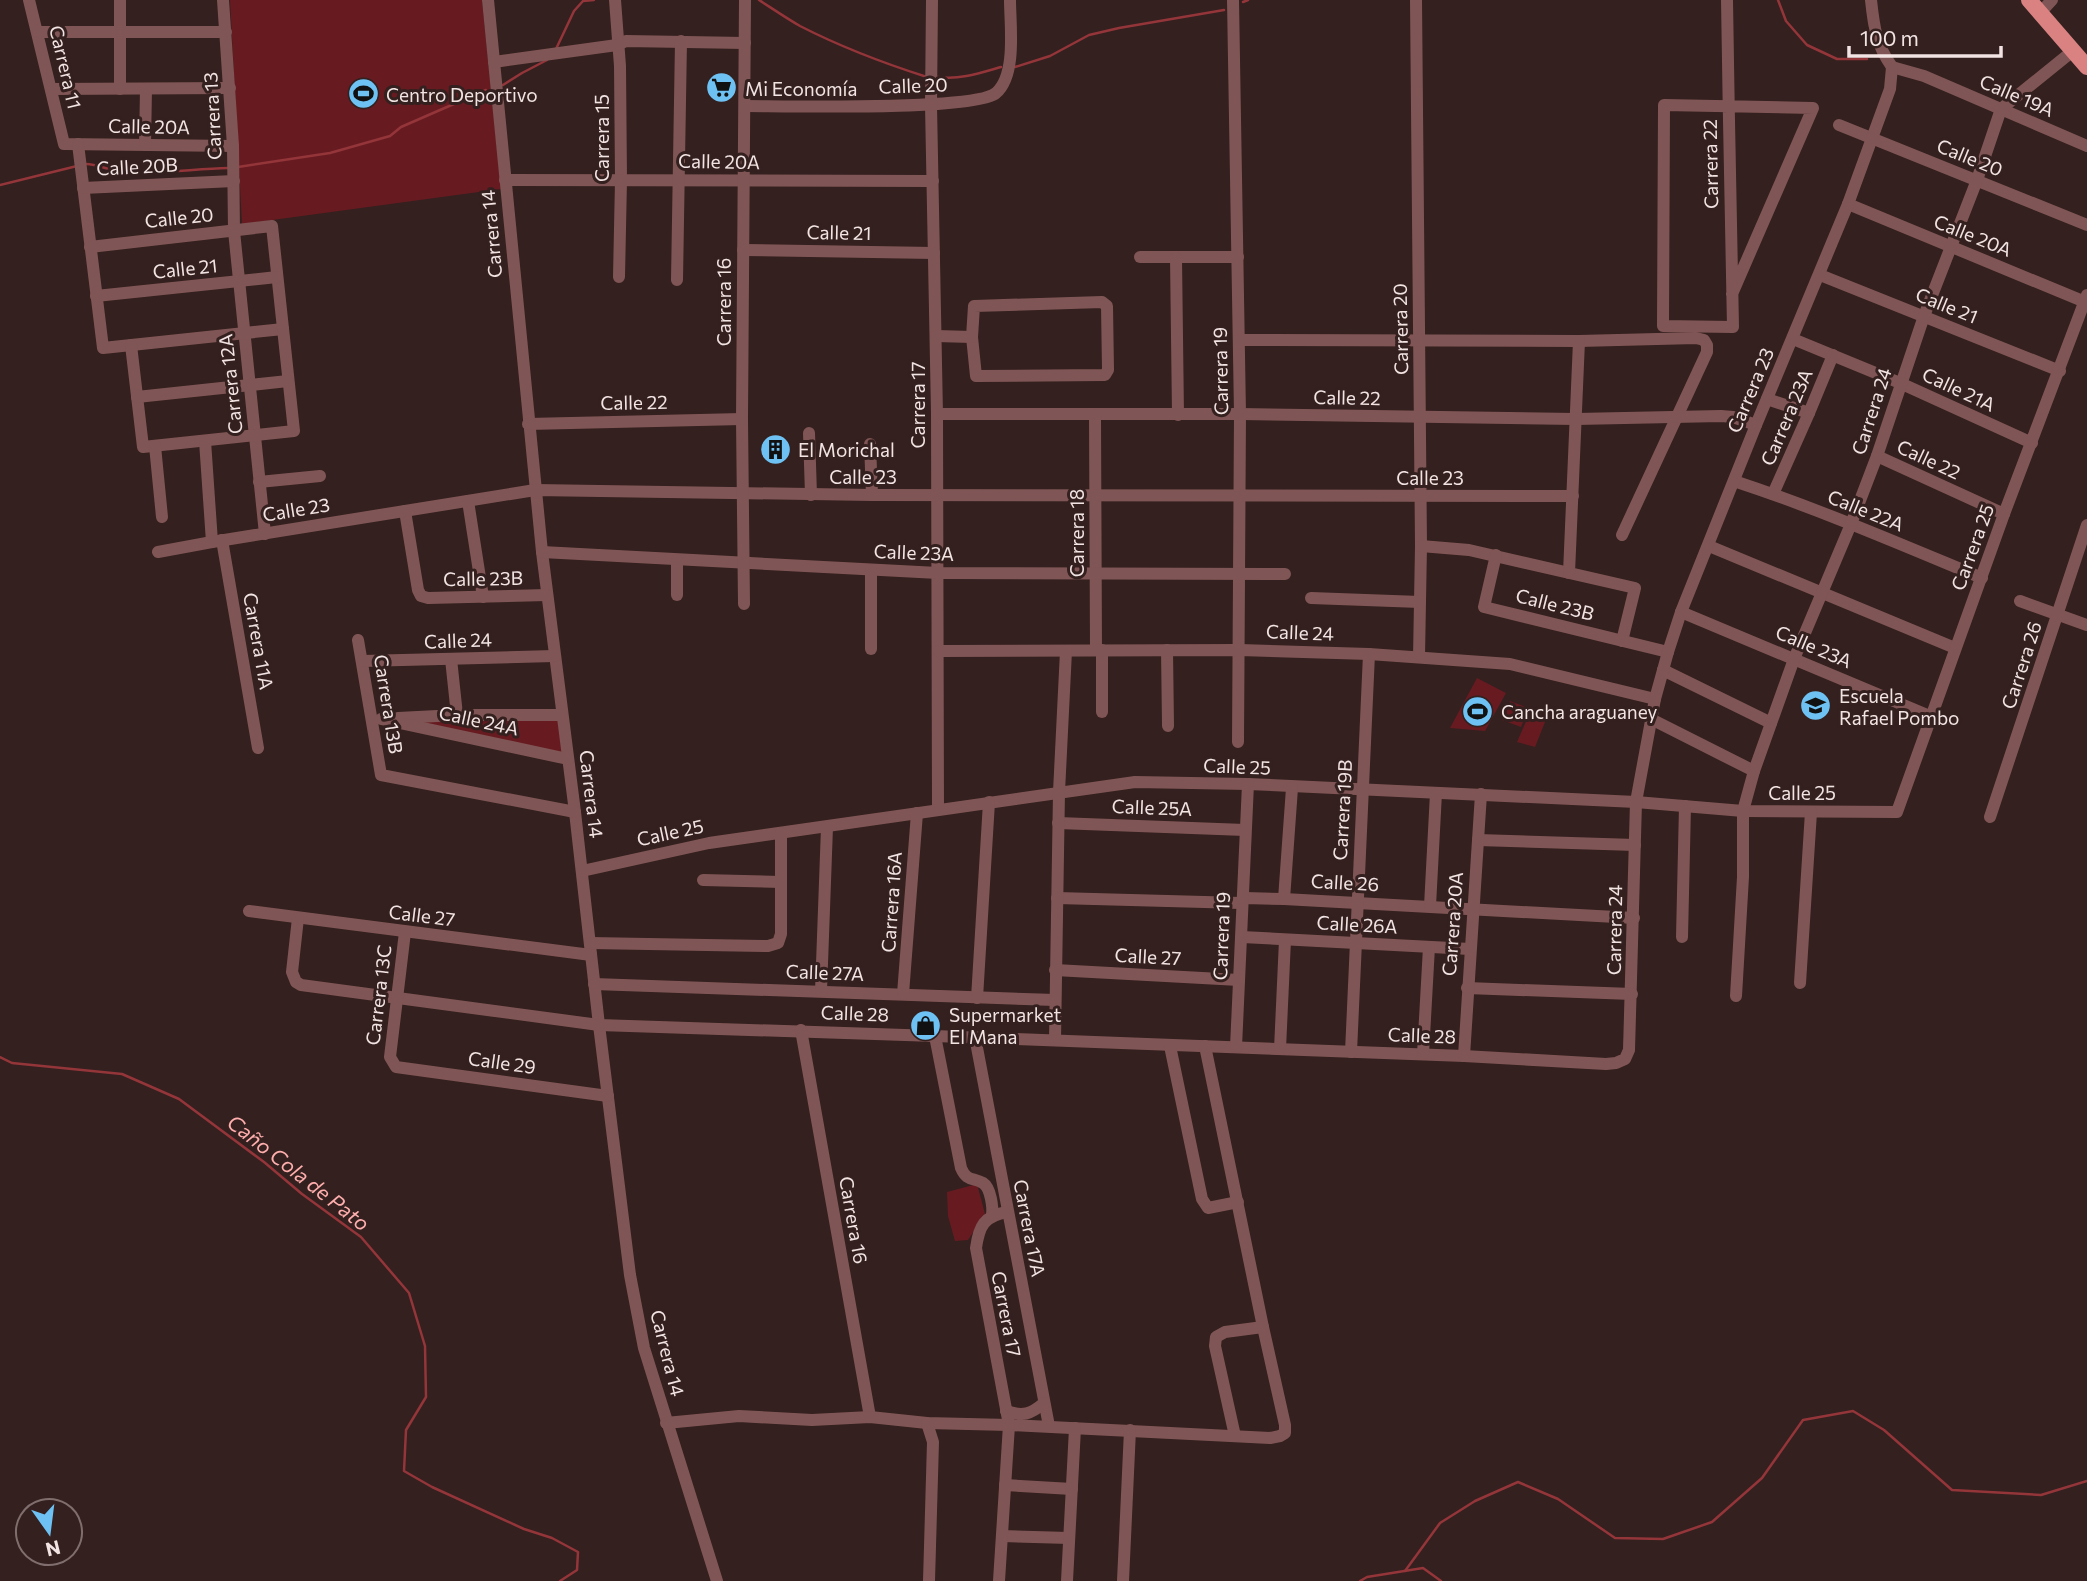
<svg xmlns="http://www.w3.org/2000/svg" width="2087" height="1581" viewBox="0 0 2087 1581" font-family="Commissioner,sans-serif">
	<rect width="100%" height="100%" fill="#33201f"/>
	<g fill="#671b21">
		<path d="M230 0H482L501 189 242 224Z"/>
		<path d="M1477 678 1506 693 1485 731 1450 728Z"/>
		<path d="M1510 701 1529 708 1521 727 1502 720Z"/>
		<path d="M1531 710 1547 717 1535 747 1517 742Z"/>
		<path d="M559 717 563 755 418 724 419 719Z"/>
		<path d="M977 1184 985 1214 968 1240 955 1241 948 1216 947 1192Z"/>
	</g>
	<g fill="none" stroke-linecap="round" stroke-linejoin="round">
		<g stroke="#94353a" stroke-width="2.5">
			<path d="M759 0C773 9 786 18 800 26 841 47 883 63 927 77"/>
			<path d="M1778 0 1786 21 1807 45 1837 59H1867"/>
			<path d="M1243 2 1248 0"/>
			<path d="M556 49 574 11 583 1 594 0"/>
			<path d="M1015 67 1050 56 1089 35 1119 28 1224 10"/>
			<path d="M938 77C960 80 980 73 1001 67"/>
			<path d="M503 85 522 73 547 60"/>
			<path d="M85 164C94 163 111 171 122 172 157 174 193 169 228 168"/>
			<path d="M238 167 330 153 390 136 401 127 486 90"/>
			<path d="M0 185 77 166"/>
			<path d="M0 1057 12 1063 122 1074 179 1099 264 1162 302 1194 361 1237 409 1293 425 1346 426 1397 406 1430 404 1471 432 1487 524 1529 552 1538 578 1552 577 1570 560 1581"/>
			<path d="M1405 1571 1440 1523 1475 1501 1518 1482 1558 1499 1615 1538 1663 1539 1712 1522 1762 1478 1803 1420 1853 1411 1884 1430 1952 1490 2041 1495 2087 1481"/>
			<path d="M1360 1581 1367 1577 1423 1568 1441 1581"/>
		</g>
		<g stroke="#805555" stroke-width="12">
			<path d="M29 0 64 144 233 146"/>
			<path d="M223 0 233 146 234 231 265 534"/>
			<path d="M488 0 542 552 575 812 599 1025 630 1275 644 1348 717 1581"/>
			<path d="M615 0 620 66 621 180 619 277"/>
			<path d="M932 0 931 105 937 414 938 810"/>
			<path d="M1233 0 1240 414 1238 742"/>
			<path d="M1416 0 1421 546 1419 657"/>
			<path d="M1727 0C1729 109 1730 218 1733 327L1663 326 1664 105 1813 108 1732 294"/>
			<path d="M2040 13 2052 0"/>
			<path d="M38 32H226"/>
			<path d="M494 62 617 45 626 41 745 43"/>
			<path d="M1892 67 1924 76 2087 146"/>
			<path d="M51 89 230 88"/>
			<path d="M120 89V0"/>
			<path d="M745 106C784 106 974 111 996 93 1017 75 1010 25 1010 0"/>
			<path d="M1839 125 2087 225"/>
			<path d="M78 144 103 348 283 329"/>
			<path d="M145 145 146 89"/>
			<path d="M505 180 933 181"/>
			<path d="M83 188 234 181"/>
			<path d="M1848 204 2085 302"/>
			<path d="M90 247 272 226 294 431 143 447 131 345"/>
			<path d="M743 250 934 253"/>
			<path d="M1140 257H1238"/>
			<path d="M1176 258 1178 415"/>
			<path d="M1820 275 2060 371"/>
			<path d="M677 280 681 41"/>
			<path d="M96 296 277 277"/>
			<path d="M1102 302 1107 306 1108 370 1105 375 976 376 972 337 974 306Z"/>
			<path d="M936 336 972 337"/>
			<path d="M1793 339 1900 383 2032 443"/>
			<path d="M1239 340 1579 341 1696 338 1704 340 1707 345V352L1622 535"/>
			<path d="M137 397 288 381"/>
			<path d="M1767 399 1809 413"/>
			<path d="M937 414H1240L1576 419 1721 416 1733 417 1756 425"/>
			<path d="M1095 415 1096 650"/>
			<path d="M528 424 742 419"/>
			<path d="M809 433 811 495"/>
			<path d="M205 441 212 542"/>
			<path d="M870 444 872 495"/>
			<path d="M155 446 162 517"/>
			<path d="M1877 456 2004 514"/>
			<path d="M1734 481C1819 509 1900 544 1982 578"/>
			<path d="M259 482 320 476"/>
			<path d="M1773 494 1809 413 1833 355"/>
			<path d="M468 501 483 597"/>
			<path d="M405 511 418 590 421 596 428 598 547 595"/>
			<path d="M222 540 258 748"/>
			<path d="M1421 546 1469 550 1635 588 1622 641"/>
			<path d="M1709 546 1955 648"/>
			<path d="M158 552 212 542 535 490 872 495 1573 496"/>
			<path d="M542 552 938 573 1285 574"/>
			<path d="M1496 555 1484 607 1668 652"/>
			<path d="M677 560V595"/>
			<path d="M871 570V649"/>
			<path d="M1569 573 1579 341"/>
			<path d="M1311 598 1420 602"/>
			<path d="M2020 601 2087 625"/>
			<path d="M744 604 742 419 745 0"/>
			<path d="M1681 612 1932 717"/>
			<path d="M358 640 381 775 575 812"/>
			<path d="M1102 650V712"/>
			<path d="M1167 650 1168 726"/>
			<path d="M939 651 1240 650 1369 654 1510 664 1655 699"/>
			<path d="M451 659 457 715"/>
			<path d="M363 661 554 656"/>
			<path d="M1663 670 1771 723"/>
			<path d="M398 718 457 715H562"/>
			<path d="M381 719 568 759"/>
			<path d="M1651 719 1754 771"/>
			<path d="M1990 817 2087 525"/>
			<path d="M1058 823 1245 830"/>
			<path d="M1478 840 1635 845"/>
			<path d="M582 871 709 843 1135 782 1248 784 1636 802 1743 811 1897 812 2004 514 2087 295"/>
			<path d="M703 880 781 882"/>
			<path d="M1057 898 1241 903 1245 898 1284 899 1634 918"/>
			<path d="M1284 899 1292 788"/>
			<path d="M1430 906 1436 793"/>
			<path d="M249 911 591 955"/>
			<path d="M298 918 292 972 296 982 301 985 599 1025 935 1036 1464 1056 1606 1064 1616 1063 1625 1059 1629 1050 1636 802 1655 699 1668 652 1681 612 1756 425 1848 204 1890 89 1892 67C1876 44 1874 28 1871 0"/>
			<path d="M405 932 390 1057 396 1067 608 1096"/>
			<path d="M1242 937 1470 949"/>
			<path d="M1682 937 1685 806"/>
			<path d="M590 943 768 946 778 943 781 934V833"/>
			<path d="M1055 970 1239 980"/>
			<path d="M1800 983 1811 812"/>
			<path d="M594 984 1055 1000"/>
			<path d="M1467 988 1632 994"/>
			<path d="M821 991 827 827"/>
			<path d="M903 994 917 813"/>
			<path d="M1736 996 1743 877V811L1754 771 1794 659 1851 524 1877 456 1924 316 1977 180 2001 109 2074 50"/>
			<path d="M977 998 989 802"/>
			<path d="M801 1030 870 1417"/>
			<path d="M935 1036 961 1168C967 1182 973 1177 983 1183 991 1188 993 1208 992 1215"/>
			<path d="M975 1037 1049 1426"/>
			<path d="M1055 1040 1059 792 1066 651"/>
			<path d="M1170 1046 1202 1199 1208 1208 1238 1202"/>
			<path d="M1236 1047 1248 784"/>
			<path d="M1280 1049 1285 940"/>
			<path d="M1351 1052 1369 654"/>
			<path d="M1423 1054 1429 947"/>
			<path d="M1464 1056 1481 794"/>
			<path d="M1006 1411C1023 1417 1031 1414 1044 1403"/>
			<path d="M666 1423 739 1416 812 1420 870 1417 927 1423 1009 1425 1270 1438 1280 1436 1285 1433V1425L1263 1327 1205 1046"/>
			<path d="M927 1423 933 1442 929 1581"/>
			<path d="M1235 1436 1215 1346 1216 1337 1225 1332 1263 1327"/>
			<path d="M1005 1485 1072 1489"/>
			<path d="M1002 1536 1069 1538"/>
			<path d="M999 1581 1009 1425 976 1248C979 1226 984 1216 1007 1212"/>
			<path d="M1067 1581 1075 1428"/>
			<path d="M1123 1581 1130 1430"/>
		</g>
		<path stroke="#da8282" stroke-width="16" d="M2029 0 2087 67"/>
	</g>
	<defs>
		<symbol id="supermarket-disc" viewBox="-11 -11 22 22"><circle r="9.5" fill="#6ec2f3" stroke="#33201f"/><path d="M-6-5.5h2.5l.6 2H6L4.5 2H-2.5L-4.4-4H-6ZM-1.5 3.2a1.3 1.3 0 1 0 .1 0ZM3 3.2a1.3 1.3 0 1 0 .1 0Z" fill="#111"/></symbol>
		<symbol id="stadium-disc" viewBox="-11 -11 22 22"><circle r="9.5" fill="#6ec2f3" stroke="#33201f"/><path d="M0-5a6.5 5 0 1 0 0 10a6.5 5 0 1 0 0-10ZM-3.5-1.8h7v3.6h-7Z" fill="#111"/></symbol>
		<symbol id="building-disc" viewBox="-11 -11 22 22"><circle r="9.5" fill="#6ec2f3" stroke="#33201f"/><path d="M-4-6H4V6H1V3H-1V6H-4ZM-2.5-4.3h1.7v1.8h-1.7ZM.8-4.3h1.7v1.8H.8ZM-2.5-1h1.7V.8h-1.7ZM.8-1h1.7V.8H.8Z" fill="#111"/></symbol>
		<symbol id="school-disc" viewBox="-11 -11 22 22"><circle r="9.5" fill="#6ec2f3" stroke="#33201f"/><path d="M0-5L7-2L0 1L-7-2ZM-4 1L0 2.5L4 1V4Q0 6-4 4Z" fill="#111"/></symbol>
		<symbol id="shop-disc" viewBox="-11 -11 22 22"><circle r="9.5" fill="#6ec2f3" stroke="#33201f"/><path d="M-5-2.5h2.3a2.7 3.5 0 0 1 5.4 0H5L5.5 6h-11ZM-1.5-2.5h3a1.5 2.3 0 0 0-3 0Z" fill="#111"/></symbol>
	</defs>
	<g fill-rule="evenodd">
		<use href="#supermarket-disc" x="704" y="70" width="35" height="35"/>
		<use href="#stadium-disc" x="346" y="76" width="35" height="35"/>
		<use href="#building-disc" x="758" y="432" width="35" height="35"/>
		<use href="#school-disc" x="1798" y="688" width="35" height="35"/>
		<use href="#stadium-disc" x="1460" y="694" width="35" height="35"/>
		<use href="#shop-disc" x="908" y="1008" width="35" height="35"/>
	</g>
	<g text-anchor="middle" dominant-baseline="central" stroke-width="6" stroke-linejoin="round" paint-order="stroke">
		<g font-size="19" fill="#f2e4e3" stroke="#33201f">
			<text transform="translate(66 67) rotate(77)">Carrera 11</text>
			<text transform="translate(913 85) rotate(-2)">Calle 20</text>
			<text transform="translate(2017 95) rotate(23)">Calle 19A</text>
			<text transform="translate(212 116) rotate(-93)">Carrera 13</text>
			<text transform="translate(149 126) rotate(1)">Calle 20A</text>
			<text transform="translate(601 138) rotate(-90)">Carrera 15</text>
			<text transform="translate(1970 157) rotate(22)">Calle 20</text>
			<text transform="translate(719 161) rotate(1)">Calle 20A</text>
			<text transform="translate(1710 164) rotate(-91)">Carrera 22</text>
			<text transform="translate(137 166) rotate(-3)">Calle 20B</text>
			<text transform="translate(179 217) rotate(-6)">Calle 20</text>
			<text transform="translate(839 232) rotate(1)">Calle 21</text>
			<text transform="translate(491 234) rotate(-95)">Carrera 14</text>
			<text transform="translate(1973 235) rotate(22)">Calle 20A</text>
			<text transform="translate(185 268) rotate(-6)">Calle 21</text>
			<text transform="translate(723 302) rotate(-90)">Carrera 16</text>
			<text transform="translate(1947 305) rotate(22)">Calle 21</text>
			<text transform="translate(1400 329) rotate(-91)">Carrera 20</text>
			<text transform="translate(1220 371) rotate(-91)">Carrera 19</text>
			<text transform="translate(230 384) rotate(-96)">Carrera 12A</text>
			<text transform="translate(1959 389) rotate(25)">Calle 21A</text>
			<text transform="translate(1750 390) rotate(-67)">Carrera 23</text>
			<text transform="translate(1347 397) rotate(1)">Calle 22</text>
			<text transform="translate(634 402) rotate(-1)">Calle 22</text>
			<text transform="translate(917 405) rotate(-90)">Carrera 17</text>
			<text transform="translate(1871 411) rotate(-72)">Carrera 24</text>
			<text transform="translate(1786 417) rotate(-67)">Carrera 23A</text>
			<text transform="translate(1929 459) rotate(25)">Calle 22</text>
			<text x="863" y="476">Calle 23</text>
			<text x="1430" y="477">Calle 23</text>
			<text transform="translate(296 509) rotate(-9)">Calle 23</text>
			<text transform="translate(1866 510) rotate(22)">Calle 22A</text>
			<text transform="translate(1076 533) rotate(-90)">Carrera 18</text>
			<text transform="translate(1972 547) rotate(-70)">Carrera 25</text>
			<text transform="translate(914 552) rotate(2)">Calle 23A</text>
			<text transform="translate(483 578) rotate(-1)">Calle 23B</text>
			<text transform="translate(1555 604) rotate(14)">Calle 23B</text>
			<text transform="translate(1300 632) rotate(2)">Calle 24</text>
			<text transform="translate(458 640) rotate(-2)">Calle 24</text>
			<text transform="translate(259 641) rotate(80)">Carrera 11A</text>
			<text transform="translate(1814 646) rotate(23)">Calle 23A</text>
			<text transform="translate(2021 665) rotate(-72)">Carrera 26</text>
			<text transform="translate(389 704) rotate(81)">Carrera 13B</text>
			<text transform="translate(479 720) rotate(12)">Calle 24A</text>
			<text transform="translate(1237 766) rotate(2)">Calle 25</text>
			<text x="1802" y="792">Calle 25</text>
			<text transform="translate(592 794) rotate(83)">Carrera 14</text>
			<text transform="translate(1152 807) rotate(2)">Calle 25A</text>
			<text transform="translate(1342 810) rotate(-87)">Carrera 19B</text>
			<text transform="translate(670 832) rotate(-12)">Calle 25</text>
			<text transform="translate(1345 882) rotate(3)">Calle 26</text>
			<text transform="translate(891 902) rotate(-86)">Carrera 16A</text>
			<text transform="translate(422 915) rotate(7)">Calle 27</text>
			<text transform="translate(1357 924) rotate(3)">Calle 26A</text>
			<text transform="translate(1452 924) rotate(-86)">Carrera 20A</text>
			<text transform="translate(1614 930) rotate(-89)">Carrera 24</text>
			<text transform="translate(1221 936) rotate(-88)">Carrera 19</text>
			<text transform="translate(1148 956) rotate(3)">Calle 27</text>
			<text transform="translate(825 972) rotate(2)">Calle 27A</text>
			<text transform="translate(378 995) rotate(-83)">Carrera 13C</text>
			<text transform="translate(855 1013) rotate(2)">Calle 28</text>
			<text transform="translate(1422 1035) rotate(2)">Calle 28</text>
			<text transform="translate(502 1062) rotate(8)">Calle 29</text>
			<text transform="translate(854 1220) rotate(80)">Carrera 16</text>
			<text transform="translate(1030 1228) rotate(79)">Carrera 17A</text>
			<text transform="translate(1007 1314) rotate(79)">Carrera 17</text>
			<text transform="translate(668 1353) rotate(76)">Carrera 14</text>
		</g>
		<g font-size="19" fill="#f2e4e3" stroke="#33201f" text-anchor="start">
			<text x="745" y="88">Mi Economía</text>
			<text x="386" y="94">Centro Deportivo</text>
			<text x="798" y="449">El Morichal</text>
			<text x="1839" y="695">Escuela<tspan x="1839" dy="22">Rafael Pombo</tspan></text>
			<text x="1501" y="711">Cancha araguaney</text>
			<text x="949" y="1014">Supermarket<tspan x="949" dy="22">El Mana</tspan></text>
		</g>
		<g font-size="21" font-style="italic" fill="#feaead" stroke="#33201f">
			<text transform="translate(299 1172) rotate(38)">Caño Cola de Pato</text>
		</g>
	</g>
	<g transform="translate(49 1532) rotate(166)"><circle r="33" fill="#33201f" stroke="#7f6e6d" stroke-width="2"/>
	<path d="M0-5L12 26L0 18L-12 26Z" fill="#6ec2f3"/>
	<text y="-10" font-size="19" font-weight="bold" text-anchor="middle" fill="#f2e4e3">N</text>
	</g>
	<path d="M1849 46v10h152v-10" fill="none" stroke="#f2e4e3" stroke-width="3.5"/>
	<text x="1860" y="46" font-size="21" fill="#f2e4e3" stroke="#33201f" stroke-width="5" paint-order="stroke">100 m</text>
</svg>
